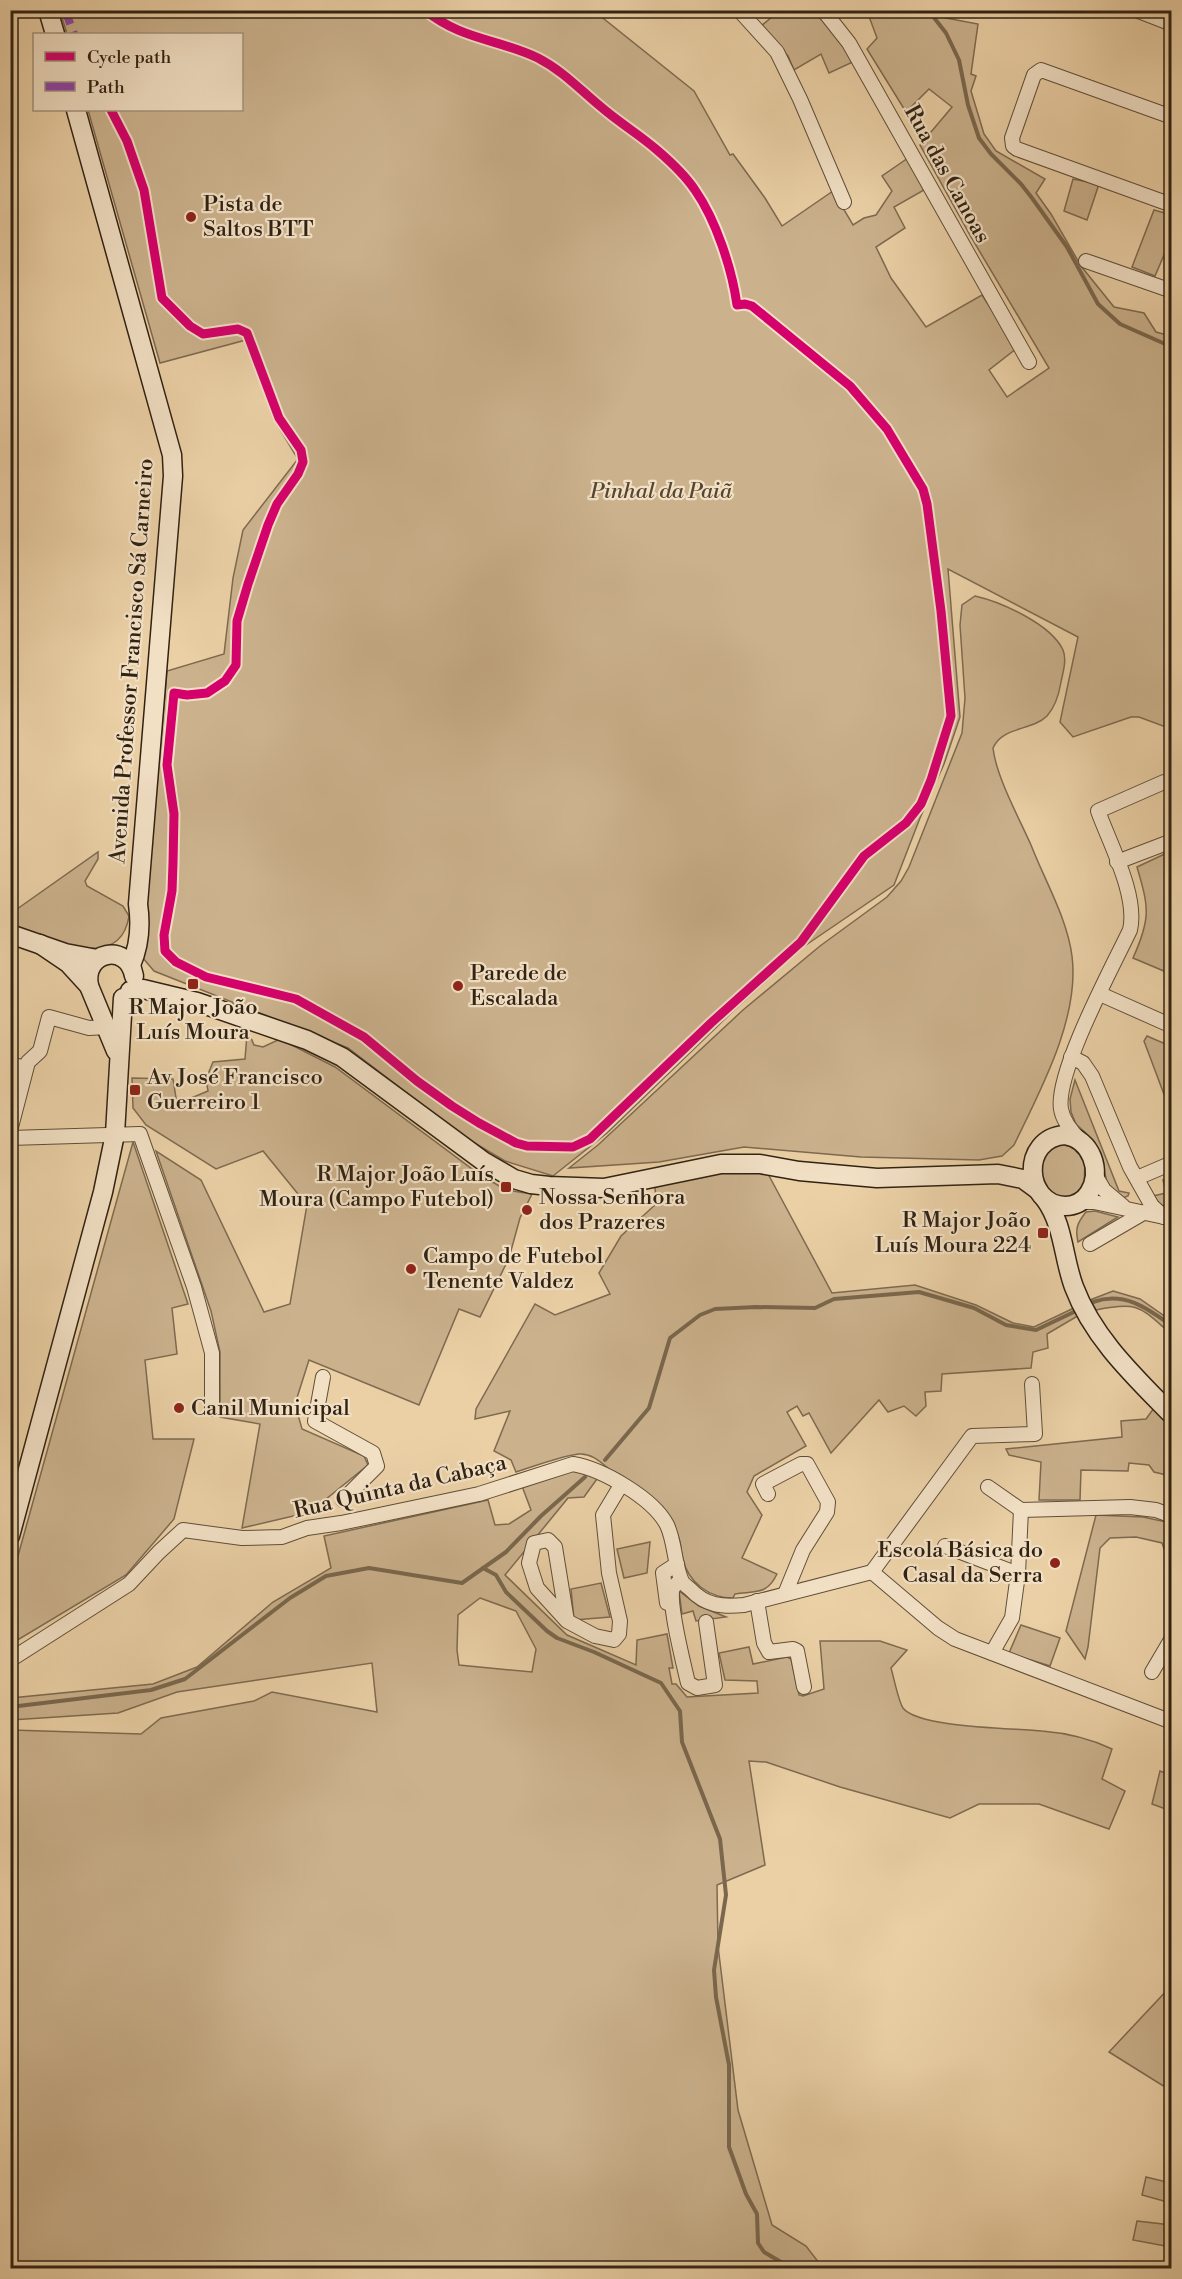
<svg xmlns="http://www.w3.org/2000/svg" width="1182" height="2279" viewBox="0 0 1182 2279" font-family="'Libre Bodoni',serif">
	<rect width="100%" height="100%" fill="#ebd0a6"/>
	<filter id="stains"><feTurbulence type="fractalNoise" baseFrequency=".00333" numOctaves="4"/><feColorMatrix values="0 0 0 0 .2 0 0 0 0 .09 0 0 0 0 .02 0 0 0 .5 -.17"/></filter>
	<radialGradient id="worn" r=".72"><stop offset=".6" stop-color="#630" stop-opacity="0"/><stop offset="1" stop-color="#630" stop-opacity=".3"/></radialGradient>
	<g fill="#cbb28d" stroke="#7e6a50" stroke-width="1.5" fill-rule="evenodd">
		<path d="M60 11H594L694 91 730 155 733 154 765 198 782 226 833 191 853 225 864 218 876 215 892 191 882 176 908 158 924 190 894 207 905 228 876 247 891 278 926 327 982 295 1017 348 989 370 1007 397 1049 368 971 237 920 145 952 107 929 89 906 112 867 49 877 38 867 11H939L941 17 978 24 971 74 976 76 971 91 984 134 996 151 1045 179 1036 193 1051 214 1081 266 1114 307 1144 313 1156 332 1171 336V729L1139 717H1131L1073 737 1060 722 1078 637 948 569 960 717 944 764 920 818 894 885 803 947 731 1013 607 1133 553 1176 505 1161 466 1138 348 1048 154 971 142 957 167 671 224 654 233 578 243 530 298 459 273 418 246 340 160 363 88 110H242V34H67Z"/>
		<path d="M779 11H817L855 61 829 73 821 54 794 70 788 56 761 26Z"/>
		<path d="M1073 179 1099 184 1087 220 1064 211Z"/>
		<path d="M1154 210 1172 215 1171 250 1167 248 1155 276 1132 267Z"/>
		<path d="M975 596C1001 602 1051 624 1063 650 1067 660 1063 672 1061 682 1059 694 1056 706 1047 716 1032 731 1003 726 993 748 996 776 1019 818 1031 845 1045 881 1067 918 1072 956 1080 1018 1040 1091 1014 1145L1002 1156 979 1160 861 1157 744 1147 659 1162 569 1168 598 1145 743 1010 820 946 887 897 901 881 909 867 962 733 965 698 960 625 962 605Z"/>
		<path d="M1171 851V974L1133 958C1151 918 1149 908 1137 867Z"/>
		<path d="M98 852V859L85 881 87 886 123 906 129 916C120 976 44 936 11 925L10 914Z"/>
		<path d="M247 1035 251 1038 254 1045 263 1047 280 1039 335 1067 479 1174 506 1190 532 1194 520 1218 509 1258 480 1317 459 1309 419 1405 309 1360 295 1404 302 1429 364 1456 368 1465 310 1512 242 1528 260 1424 220 1417V1352L211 1311 156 1151 201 1180 264 1312 290 1304 307 1205 263 1151 216 1169 146 1125 133 1108 132 1078 173 1079 177 1104 208 1091 206 1079 213 1062 245 1059Z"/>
		<path d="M1147 1036 1168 1045 1171 1054V1113L1144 1041Z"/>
		<path d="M1075 1080 1119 1191 1129 1193 1128 1196 1123 1198 1108 1186 1100 1154 1094 1141 1076 1124 1071 1112 1070 1099Z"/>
		<path d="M133 1142 188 1304 172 1308 177 1354 145 1360 153 1439H194L174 1519 126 1575 11 1644V1581Z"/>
		<path d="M1061 1143 1078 1148 1085 1161 1084 1186 1074 1197C1068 1197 1060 1198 1056 1195 1043 1188 1035 1161 1048 1150 1051 1147 1057 1145 1061 1143Z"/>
		<path d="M767 1172 832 1293 915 1285 976 1305 1013 1323 1034 1327 1076 1307 1081 1314 1047 1334 1048 1348 1033 1352 1031 1368 942 1374 941 1391 925 1392 926 1406 916 1416 904 1406 888 1412 879 1400 831 1453 809 1413 803 1416 797 1406 787 1412 806 1446 754 1476 747 1492 762 1515 742 1558 777 1574C767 1595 756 1591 735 1594L733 1598C710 1598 688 1583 683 1559 679 1542 683 1542 672 1525 657 1501 637 1488 614 1473 603 1465 594 1453 579 1454 564 1455 532 1467 516 1472L511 1460 494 1451 510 1411 475 1419 476 1409 535 1304 555 1315 610 1294 599 1273 621 1236 656 1204 655 1187 709 1173Z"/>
		<path d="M1171 1177V1208L1161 1205 1153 1196 1166 1193 1163 1180Z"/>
		<path d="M1095 1211 1118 1217 1078 1242C1075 1229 1077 1223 1086 1212Z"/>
		<path d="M1113 1291 1140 1299 1166 1317 1171 1319V1334C1140 1307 1139 1301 1096 1310L1090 1300Z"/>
		<path d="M1154 1408 1171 1425V1476L1154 1472 1149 1465 1129 1463 1128 1471 1081 1470 1080 1500H1039L1041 1462 1009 1455 1006 1449 1122 1437 1121 1421 1146 1419Z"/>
		<path d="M571 1470 584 1471 597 1479 584 1497 568 1498 505 1575 567 1635 636 1665 637 1640 667 1634 673 1668H669L672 1684H676L687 1697 758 1693 757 1681 725 1680 719 1653 749 1647 753 1664 787 1657 791 1659 799 1695 803 1696 824 1689 820 1641H880L907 1650 891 1668C894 1678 898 1700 903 1708 918 1728 1015 1728 1042 1731 1067 1733 1089 1738 1112 1749L1102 1779 1125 1791 1109 1829 1039 1804H979L950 1818 840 1787 766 1762 749 1761 765 1865 717 1885 718 1946 738 2110 772 2225 806 2246 823 2268H11V1730L141 1734 161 1718 254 1701 272 1692 377 1712 372 1663 177 1692 118 1713 11 1720V1698L153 1684 197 1667 273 1602 331 1568 324 1536 488 1500 495 1525 509 1524 531 1510 522 1486ZM480 1598 516 1611 536 1649 532 1672 459 1665 457 1650 458 1615Z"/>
		<path d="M1096 1515 1143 1517 1171 1523V1569L1162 1543 1136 1537 1110 1538 1100 1548 1088 1647 1085 1659 1066 1631Z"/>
		<path d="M650 1542 647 1573 624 1578 617 1549Z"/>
		<path d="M601 1583 610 1617 574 1620 571 1589Z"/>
		<path d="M679 1591 699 1606 726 1617 696 1621 693 1611 682 1614Z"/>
		<path d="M1021 1625 1060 1638 1050 1666 1009 1653Z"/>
		<path d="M1160 1771 1171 1775V1811L1152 1804Z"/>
		<path d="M1171 1986V2055L1165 2087 1109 2052Z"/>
		<path d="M1146 2177 1171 2183V2203L1142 2195Z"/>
		<path d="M1137 2221 1171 2225V2247L1133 2240Z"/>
	</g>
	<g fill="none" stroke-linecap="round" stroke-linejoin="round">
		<g stroke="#7a674d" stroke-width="4">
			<path d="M928 10 946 33 959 60 968 105 979 138 991 154 1021 184 1032 198 1067 247 1098 304 1120 324 1172 347"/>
			<path d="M1093 1302C1124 1291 1147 1308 1172 1326"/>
			<path d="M605 1460 649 1408 670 1338 700 1315 715 1309 756 1307 815 1308 834 1299 919 1292 974 1308 1006 1325 1036 1330 1076 1311"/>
			<path d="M483 1568 496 1575 506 1592 547 1631 557 1638 594 1652 661 1683 680 1711 682 1742 720 1839 726 1895 714 1970 716 1997 729 2065V2147L746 2194 757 2214 758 2243 764 2252 791 2268"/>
			<path d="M10 1707 151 1690 185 1679 290 1598 326 1576 369 1568 462 1583 506 1552 541 1516 585 1477"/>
		</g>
		<defs>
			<g id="street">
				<path d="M739 10 777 52 800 99 844 202"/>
				<path d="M823 10 849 43 1029 362"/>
				<path d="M1136 10 1172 24"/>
				<path d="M1172 117 1041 70 1034 75 1012 138 1013 146 1017 149 1172 205"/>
				<path d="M1086 261 1172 291"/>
				<path d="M1117 862 1172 841"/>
				<path d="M1100 994 1172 1026"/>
				<path d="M1071 1057 1083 1063 1092 1076 1130 1167 1152 1206 1164 1217"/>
				<path d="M10 1064 26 1068"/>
				<path d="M10 1131 28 1062 40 1051 49 1017 89 1028 107 1027"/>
				<path d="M10 1138 140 1134 194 1287 212 1353V1409"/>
				<path d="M1080 1140C1072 1132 1063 1121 1061 1109 1055 1073 1113 966 1130 930 1138 896 1110 844 1098 811L1164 782 1172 785"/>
				<path d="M1094 1173 1104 1190 1123 1206"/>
				<path d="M1137 1178 1172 1163"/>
				<path d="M1080 1202H1094L1164 1217"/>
				<path d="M1090 1244 1145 1212"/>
				<path d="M323 1377 315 1421 373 1453 377 1466 343 1500"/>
				<path d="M988 1487 1021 1510 1130 1507 1156 1510 1172 1516"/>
				<path d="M768 1494 763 1484 801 1464H807L828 1502 827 1512 803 1550 785 1594"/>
				<path d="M945 1546 1018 1574"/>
				<path d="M872 1572 938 1628 955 1639 1172 1722"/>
				<path d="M872 1572 972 1436 1035 1434 1032 1384"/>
				<path d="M681 1581C677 1583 673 1586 672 1591 670 1611 683 1661 688 1683L697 1688 715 1685 706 1622"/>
				<path d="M757 1601 764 1643 769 1652 793 1649 797 1651 804 1687"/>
				<path d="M667 1603 663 1573 677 1564"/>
				<path d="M567 1621 537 1588 529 1563 534 1543 548 1540 555 1547 567 1621 595 1636 614 1640 619 1634 620 1621 609 1573 603 1515 621 1485"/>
				<path d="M992 1653 1012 1618 1018 1574 1021 1510"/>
				<path d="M10 1660 129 1584 159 1552 183 1530 242 1538 282 1537 307 1528 341 1523 479 1494 573 1464C602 1469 653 1498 667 1525 675 1542 674 1562 681 1579 682 1583 686 1586 690 1589 706 1606 722 1607 744 1605L872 1572"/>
				<path d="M1152 1672 1172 1638"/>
			</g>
			<g id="secondary">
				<path d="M48 10 55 34"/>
				<path d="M76 110 172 455 173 476 138 904C141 925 139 947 131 965"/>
				<path d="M10 934 65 953 97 959"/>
				<path d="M40 944 68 963 89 986 116 1051"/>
				<path d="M89 986C82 951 128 942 134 976"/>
				<path d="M130 991 143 989 197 1002 307 1040 342 1057 483 1161 514 1179 531 1184 549 1186 604 1188 721 1164H760L799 1171 877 1178 998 1174 1023 1179 1038 1190"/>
				<path d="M1065 1135C1091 1139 1103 1171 1089 1193 1083 1202 1075 1206 1065 1206 1024 1205 1020 1138 1065 1135Z"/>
				<path d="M1045 1199C1064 1225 1063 1258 1074 1287 1093 1338 1135 1377 1172 1415"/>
				<path d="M10 1536 103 1192 115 1134 123 998"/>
			</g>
		</defs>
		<use href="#street" stroke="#5f4e38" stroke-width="16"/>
		<use href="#secondary" stroke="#302213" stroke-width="21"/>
		<use href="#street" stroke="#f2e0c5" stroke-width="14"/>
		<use href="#secondary" stroke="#f2e0c5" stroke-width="18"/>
		<path stroke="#8e44ad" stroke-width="8" stroke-dasharray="15 8" stroke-linecap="butt" d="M65 10 74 34"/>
		<defs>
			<path id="cycleway" d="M111 110 127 141 144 190 162 298 190 326 203 334 238 329 247 333 279 418 301 450 303 462 298 474 277 504 268 525 248 584 237 621 236 665 225 681 207 693 187 695 174 693 167 765 174 814 173 863 172 891 164 935 165 951 176 962 206 977 296 999 364 1037 417 1081 452 1106 479 1123 516 1143 527 1146 573 1147 590 1139 711 1023 801 942 864 856 906 823 921 804 931 780 951 716 941 611 927 504 923 489 887 429 850 386 752 306 745 304 737 305C732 269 716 220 695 190 685 175 671 162 657 150 641 136 623 125 606 111 583 93 565 72 538 58 499 39 461 40 425 10"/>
		</defs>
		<use href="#cycleway" stroke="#f2e0c5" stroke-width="13"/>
		<use href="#cycleway" stroke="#d6006c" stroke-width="9"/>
	</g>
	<g fill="#8f2418" stroke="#f2e0c5" stroke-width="2">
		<circle cx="191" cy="217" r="6"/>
		<rect x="187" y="978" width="12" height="12" rx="3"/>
		<circle cx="458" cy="986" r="6"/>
		<rect x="129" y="1084" width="12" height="12" rx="3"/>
		<rect x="500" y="1181" width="12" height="12" rx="3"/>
		<circle cx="527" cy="1210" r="6"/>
		<rect x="1037" y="1227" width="12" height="12" rx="3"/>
		<circle cx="411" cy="1269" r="6"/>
		<circle cx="179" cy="1408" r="6"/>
		<circle cx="1055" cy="1563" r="6"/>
	</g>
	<g text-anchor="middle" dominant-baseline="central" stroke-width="4.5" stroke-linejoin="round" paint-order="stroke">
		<g font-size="22" fill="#302213" stroke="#f2e0c5">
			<text transform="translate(947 174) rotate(61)">Rua das Canoas</text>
			<text transform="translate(132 661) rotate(-86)">Avenida Professor Francisco Sá Carneiro</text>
			<text transform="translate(400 1487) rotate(-13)">Rua Quinta da Cabaça</text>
		</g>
		<g font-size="22" fill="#302213" stroke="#f2e0c5" text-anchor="start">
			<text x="203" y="204">Pista de<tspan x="203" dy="25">Saltos BTT</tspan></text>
			<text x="470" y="973">Parede de<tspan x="470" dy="25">Escalada</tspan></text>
			<text x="193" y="1007" text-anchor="middle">R Major João<tspan x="193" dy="25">Luís Moura</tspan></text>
			<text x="147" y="1077">Av José Francisco<tspan x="147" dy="25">Guerreiro 1</tspan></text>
			<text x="494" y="1174" text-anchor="end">R Major João Luís<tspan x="494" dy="25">Moura (Campo Futebol)</tspan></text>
			<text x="539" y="1197">Nossa Senhora<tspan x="539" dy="25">dos Prazeres</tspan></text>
			<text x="1031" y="1220" text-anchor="end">R Major João<tspan x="1031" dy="25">Luís Moura 224</tspan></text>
			<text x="423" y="1256">Campo de Futebol<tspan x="423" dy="25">Tenente Valdez</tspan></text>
			<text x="191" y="1408">Canil Municipal</text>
			<text x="1043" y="1550" text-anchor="end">Escola Básica do<tspan x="1043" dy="25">Casal da Serra</tspan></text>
		</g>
		<g font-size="22" font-style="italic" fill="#574632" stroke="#f2e0c5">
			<text x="661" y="491">Pinhal da Paiã</text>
		</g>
	</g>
	<rect width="1182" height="2279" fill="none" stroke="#ebd0a6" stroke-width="36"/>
	<rect x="12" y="12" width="1158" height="2255" fill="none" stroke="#302213" stroke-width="3"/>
	<rect x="18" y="18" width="1146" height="2243" fill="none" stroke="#302213" stroke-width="1.5"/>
	<rect x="33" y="33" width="210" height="78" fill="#f2e0c5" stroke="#a4947e" stroke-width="1.5"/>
	<rect x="45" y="52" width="30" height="9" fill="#d6006c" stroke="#a4947e" stroke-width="1.5"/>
	<text x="87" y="63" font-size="18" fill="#302213">Cycle path</text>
	<rect x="45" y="82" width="30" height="9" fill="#8e44ad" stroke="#a4947e" stroke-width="1.5"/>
	<text x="87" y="93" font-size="18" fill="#302213">Path</text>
	<rect width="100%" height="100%" filter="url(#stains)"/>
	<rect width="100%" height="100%" fill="url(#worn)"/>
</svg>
